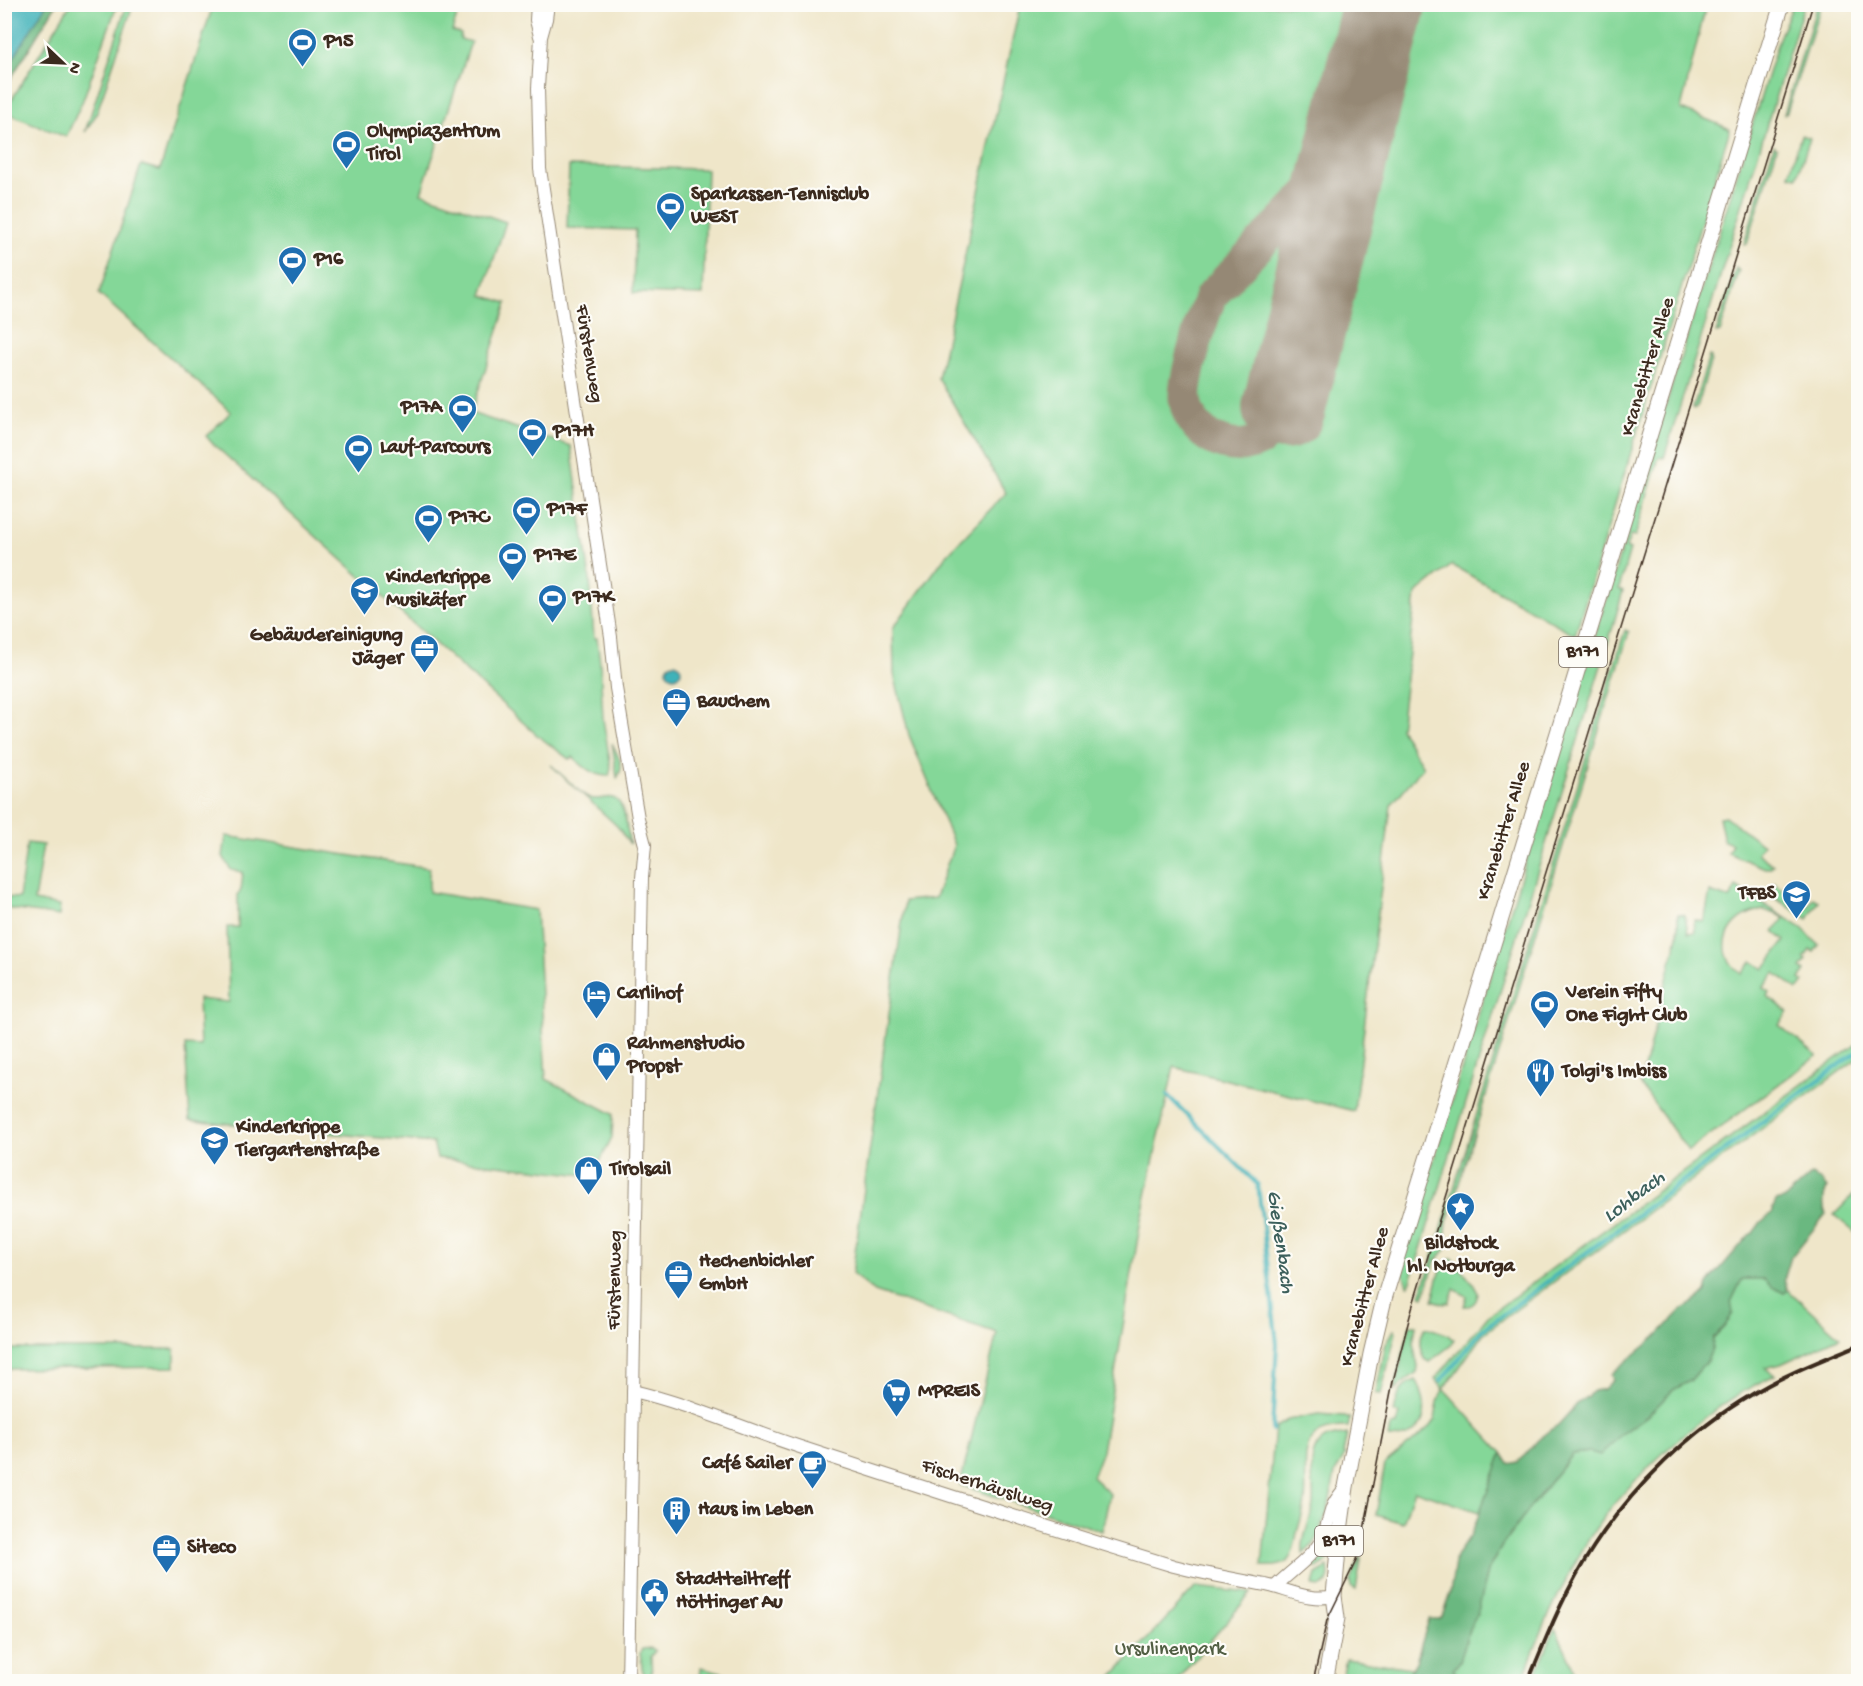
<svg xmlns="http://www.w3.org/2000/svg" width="1863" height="1686" viewBox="0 0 1863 1686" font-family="'Gochi Hand',sans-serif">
	<rect width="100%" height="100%" fill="#fdfcf7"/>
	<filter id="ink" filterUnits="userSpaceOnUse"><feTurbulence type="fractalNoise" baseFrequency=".0167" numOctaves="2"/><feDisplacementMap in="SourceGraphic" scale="12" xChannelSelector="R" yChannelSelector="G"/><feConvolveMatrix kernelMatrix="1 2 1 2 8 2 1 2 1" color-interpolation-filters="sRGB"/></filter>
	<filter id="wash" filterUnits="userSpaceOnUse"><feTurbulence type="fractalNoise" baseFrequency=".008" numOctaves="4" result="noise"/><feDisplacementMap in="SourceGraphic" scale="24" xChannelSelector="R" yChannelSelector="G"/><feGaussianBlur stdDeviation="1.35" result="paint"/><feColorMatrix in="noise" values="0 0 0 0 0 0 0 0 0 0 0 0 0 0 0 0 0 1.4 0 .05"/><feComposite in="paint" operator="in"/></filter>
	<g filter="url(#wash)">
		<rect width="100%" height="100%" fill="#efe6c9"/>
		<g fill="#84d798" stroke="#60805b" stroke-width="1.5" fill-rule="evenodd">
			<path d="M127 4 133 5 96 115 85 132Z"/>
			<path d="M70 5H117L83 100 66 137 4 112Z"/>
			<path d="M213 5H461L452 31 461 34 460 39 471 42 421 193 506 222 482 295 507 303 471 413 571 446 590 580 594 638H597L600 662 603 719 611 768 609 776C594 776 583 767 573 757L569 759 537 735 212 443 206 436 231 412 99 294 141 165 160 170Z"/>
			<path d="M1020 5H1706L1681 109 1730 129 1575 635 1452 565 1416 594 1400 729 1423 767 1391 805 1354 1111 1174 1067 1141 1219 1102 1451 1092 1477 1110 1494 1102 1531 960 1485 997 1333 875 1292 852 1274 905 901 935 898 954 845 909 735 894 674 893 628 945 557 1006 493 938 378Z"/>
			<path d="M1793 5H1804L1664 458 1659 457 1635 537 1630 536 1626 548 1630 550 1619 589 1623 591 1611 633 1411 1281 1409 1285H1407L1403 1274 1402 1263 1779 38Z"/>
			<path d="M1817 5H1821L1787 112 1784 114Z"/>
			<path d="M1801 135 1810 138 1797 177 1789 175Z"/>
			<path d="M1774 145 1777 148 1747 244H1744Z"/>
			<path d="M569 166 707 169 703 295 633 293 635 230 567 228Z"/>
			<path d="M1736 268 1739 271 1720 332 1716 333Z"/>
			<path d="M1709 356 1711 357V360L1697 408 1695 409 1693 408Z"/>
			<path d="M1625 630 1629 632 1447 1222 1445 1239 1446 1249 1435 1262 1424 1297 1420 1294 1428 1273Z"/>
			<path d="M612 743C617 755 626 766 617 778Z"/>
			<path d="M551 765C563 775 576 792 590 798 599 801 606 796 613 798 626 801 627 832 630 844L617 826Z"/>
			<path d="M1725 816 1763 845 1757 853 1773 865 1771 868H1765L1728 853 1732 844 1724 841 1719 817Z"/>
			<path d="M226 836 429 868V892L536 910 546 1079 613 1114 612 1137 593 1176 437 1158 433 1143 190 1120 185 1045 200 1046 198 999 229 1002 227 927H238V895L241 890 243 872 231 870 223 856Z"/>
			<path d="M27 843 43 845 34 901 60 906 59 916 5 908V897L19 898Z"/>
			<path d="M1774 883 1807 908 1814 898 1819 901 1808 919 1767 893Z"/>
			<path d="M1736 887 1802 928 1819 945 1814 952 1810 950 1804 958 1807 960 1801 968 1805 971 1800 979 1804 982 1798 990 1775 973 1763 988 1769 992 1767 996 1788 1012 1779 1025 1817 1056 1688 1151 1640 1084 1678 936V914L1685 915 1688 933 1695 932 1694 920 1704 922 1710 892 1730 899ZM1764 910 1779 915 1784 918 1774 932 1785 941 1764 969 1752 961 1742 974C1710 952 1729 913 1764 910Z"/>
			<path d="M1858 1043V1058L1483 1334 1444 1389 1502 1453 1486 1500 1479 1512 1414 1490 1403 1523 1376 1515 1385 1464 1428 1429 1435 1419 1438 1402 1444 1389 1435 1379 1489 1315Z"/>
			<path d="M1858 1190V1235L1834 1215Z"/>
			<path d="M1452 1258 1473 1284 1478 1293C1477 1301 1473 1307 1464 1306L1467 1296 1454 1289 1449 1303 1446 1302 1445 1304 1433 1300C1437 1286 1438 1265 1452 1258Z"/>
			<path d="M1759 1278C1766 1280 1776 1289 1784 1293L1788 1290 1840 1337 1781 1364 1765 1368 1775 1375C1730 1395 1692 1426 1656 1460 1639 1477 1621 1494 1606 1514 1570 1562 1543 1625 1522 1681H1464L1453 1670 1460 1661 1469 1630 1480 1602 1489 1568 1503 1544 1528 1510 1572 1454 1590 1452 1623 1433 1647 1416 1673 1390 1690 1381 1707 1361 1712 1349 1713 1338 1725 1326 1731 1302 1742 1279Z"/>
			<path d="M1410 1325H1416L1413 1343 1418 1367 1417 1372 1394 1390Z"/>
			<path d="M1426 1327 1449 1335 1454 1340 1450 1346 1429 1362 1424 1359C1421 1348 1418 1335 1426 1327Z"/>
			<path d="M1394 1330 1396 1332 1381 1394 1376 1393 1386 1344Z"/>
			<path d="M4 1349H175V1367L5 1369Z"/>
			<path d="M1416 1380C1420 1385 1421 1391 1423 1398 1429 1423 1415 1440 1389 1438L1391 1426 1396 1425 1399 1414 1394 1412C1397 1397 1400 1385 1416 1380Z"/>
			<path d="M1318 1414 1345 1416 1350 1418 1348 1427C1292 1426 1309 1465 1305 1501 1304 1514 1298 1525 1296 1538 1291 1561 1289 1568 1262 1566L1275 1427 1288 1420Z"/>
			<path d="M1347 1434 1343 1454 1345 1455 1335 1473 1328 1510 1314 1544 1303 1554C1301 1536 1312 1520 1313 1503 1315 1486 1307 1462 1317 1446 1324 1436 1336 1436 1347 1434Z"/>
			<path d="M1328 1540 1330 1542 1328 1561 1317 1568H1313L1309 1564Z"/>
			<path d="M1362 1554 1356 1590 1351 1587 1350 1581Z"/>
			<path d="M1328 1567C1330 1578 1329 1590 1313 1586L1316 1574Z"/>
			<path d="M1196 1587 1251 1593 1176 1681H1108Z"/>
			<path d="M1555 1628C1561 1642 1576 1667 1575 1681H1533Z"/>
			<path d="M652 1648 655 1651 651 1656 652 1681H644L640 1653 642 1649Z"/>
			<path d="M1346 1659 1412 1668 1406 1680 1407 1681 1341 1682Z"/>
			<path d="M701 1667 740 1677 741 1680 700 1681Z"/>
		</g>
		<g fill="#6bb880" stroke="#53714f" stroke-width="1.5">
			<path d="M46 5H56L5 88 4 72Z"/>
			<path d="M1811 1175 1821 1180 1827 1188C1823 1197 1822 1205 1826 1214L1791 1257 1784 1280 1788 1290 1784 1293 1770 1286 1764 1279H1742L1731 1302 1733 1313 1725 1326 1713 1338 1712 1349 1707 1361 1690 1381 1673 1390 1647 1416 1623 1433 1600 1455 1590 1452 1572 1454 1528 1510 1503 1544 1489 1568 1477 1615 1469 1630 1460 1661 1453 1670 1464 1681H1407L1409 1673 1416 1662 1429 1619H1439L1442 1617 1450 1593 1456 1556 1471 1535 1502 1453 1509 1464 1517 1462 1525 1455 1538 1440 1559 1424 1577 1404 1594 1391 1604 1389 1613 1380 1611 1374 1656 1337 1681 1311 1701 1297 1706 1292 1708 1284 1713 1277 1749 1235 1753 1233 1761 1222 1773 1212V1208L1776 1201 1784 1199Z"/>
		</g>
		<g fill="#41b2b9" stroke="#3e6e6c" stroke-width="1.5">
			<path d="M5 4 46 5 5 72 4 5Z"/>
			<circle cx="674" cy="670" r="7"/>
		</g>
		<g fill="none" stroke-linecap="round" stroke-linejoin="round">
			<g stroke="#41b2b9" stroke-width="4">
				<path d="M1167 1095 1258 1185 1277 1344 1272 1430"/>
				<path d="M1441 1381 1482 1330 1858 1051"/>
			</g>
			<path stroke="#958874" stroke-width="33" d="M1284 408C1283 415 1279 419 1276 425 1251 464 1190 443 1185 399 1183 380 1203 315 1211 296L1339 161 1345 153 1351 138"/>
			<path stroke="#958874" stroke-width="84" d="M1284 408 1384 4"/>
		</g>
	</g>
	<g filter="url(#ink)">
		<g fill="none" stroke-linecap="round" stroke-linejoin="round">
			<defs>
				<g id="tertiary">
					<path d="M537 4 536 20 540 36"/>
					<path d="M548 4 546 19 541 37 538 88 540 169 611 637 616 688 638 818 645 845 642 878 628 1682"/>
					<path d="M633 1391C689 1404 742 1428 797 1446 922 1487 1048 1528 1174 1566 1204 1574 1235 1579 1266 1585 1289 1590 1311 1602 1334 1596"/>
					<path d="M1275 1587C1289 1572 1308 1561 1319 1544 1326 1532 1328 1520 1332 1508 1334 1501 1340 1494 1345 1488"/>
				</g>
				<path id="primary" d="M1325 1682 1337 1618 1334 1596 1339 1538 1346 1487 1371 1354 1384 1299 1782 4"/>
			</defs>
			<use href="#tertiary" stroke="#958874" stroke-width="14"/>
			<use href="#primary" stroke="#958874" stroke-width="17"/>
			<use href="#tertiary" stroke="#fff" stroke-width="12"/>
			<use href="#primary" stroke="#fff" stroke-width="15"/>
			<path stroke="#3b2a1e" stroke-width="1.5" d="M1313 1682 1327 1620 1355 1563 1362 1540 1393 1381 1412 1308 1813 4"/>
			<path stroke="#3b2a1e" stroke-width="4" d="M1528 1682C1547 1635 1566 1588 1594 1546 1632 1488 1691 1430 1751 1395 1785 1374 1822 1360 1858 1345"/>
		</g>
	</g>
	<defs>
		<symbol id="stadium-pin" viewBox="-11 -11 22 30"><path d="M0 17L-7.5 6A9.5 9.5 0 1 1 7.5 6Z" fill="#1f6fb2" stroke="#fdfcf7"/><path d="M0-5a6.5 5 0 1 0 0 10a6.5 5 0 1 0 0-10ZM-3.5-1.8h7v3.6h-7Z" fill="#fff"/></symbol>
		<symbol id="school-pin" viewBox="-11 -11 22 30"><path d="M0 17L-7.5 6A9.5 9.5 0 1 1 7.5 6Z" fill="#1f6fb2" stroke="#fdfcf7"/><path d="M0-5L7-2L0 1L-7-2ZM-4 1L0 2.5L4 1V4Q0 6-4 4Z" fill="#fff"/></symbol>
		<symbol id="office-pin" viewBox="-11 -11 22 30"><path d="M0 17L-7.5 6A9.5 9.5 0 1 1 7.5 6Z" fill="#1f6fb2" stroke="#fdfcf7"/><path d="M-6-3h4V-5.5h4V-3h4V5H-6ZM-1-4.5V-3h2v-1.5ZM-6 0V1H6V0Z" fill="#fff"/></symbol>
		<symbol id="hotel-pin" viewBox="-11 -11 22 30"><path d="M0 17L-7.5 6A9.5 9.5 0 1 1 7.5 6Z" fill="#1f6fb2" stroke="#fdfcf7"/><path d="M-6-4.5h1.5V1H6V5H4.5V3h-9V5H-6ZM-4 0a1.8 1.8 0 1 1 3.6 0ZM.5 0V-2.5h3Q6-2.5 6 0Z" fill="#fff"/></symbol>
		<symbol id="shop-pin" viewBox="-11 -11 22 30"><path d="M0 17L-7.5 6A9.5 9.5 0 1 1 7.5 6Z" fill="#1f6fb2" stroke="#fdfcf7"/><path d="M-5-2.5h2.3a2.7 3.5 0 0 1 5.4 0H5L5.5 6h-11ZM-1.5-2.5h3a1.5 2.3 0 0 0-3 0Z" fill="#fff"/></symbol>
		<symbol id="restaurant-pin" viewBox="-11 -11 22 30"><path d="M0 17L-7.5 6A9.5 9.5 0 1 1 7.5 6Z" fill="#1f6fb2" stroke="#fdfcf7"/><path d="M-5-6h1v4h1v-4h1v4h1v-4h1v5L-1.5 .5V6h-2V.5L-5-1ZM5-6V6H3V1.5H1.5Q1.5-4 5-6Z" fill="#fff"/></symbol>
		<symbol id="sight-pin" viewBox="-11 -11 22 30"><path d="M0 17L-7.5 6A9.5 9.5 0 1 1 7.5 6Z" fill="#1f6fb2" stroke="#fdfcf7"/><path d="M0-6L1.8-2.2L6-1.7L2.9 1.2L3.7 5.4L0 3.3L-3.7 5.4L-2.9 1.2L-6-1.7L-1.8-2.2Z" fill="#fff"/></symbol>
		<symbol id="supermarket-pin" viewBox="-11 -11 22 30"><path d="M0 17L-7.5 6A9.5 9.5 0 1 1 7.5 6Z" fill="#1f6fb2" stroke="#fdfcf7"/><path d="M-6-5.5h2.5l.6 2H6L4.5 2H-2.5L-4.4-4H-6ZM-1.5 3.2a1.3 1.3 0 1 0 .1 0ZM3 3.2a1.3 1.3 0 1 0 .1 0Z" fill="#fff"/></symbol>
		<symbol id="cafe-pin" viewBox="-11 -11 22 30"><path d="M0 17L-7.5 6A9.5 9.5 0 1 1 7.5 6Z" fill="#1f6fb2" stroke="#fdfcf7"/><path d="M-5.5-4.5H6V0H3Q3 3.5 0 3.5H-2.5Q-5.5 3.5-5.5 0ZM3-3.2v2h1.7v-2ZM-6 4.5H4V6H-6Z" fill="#fff"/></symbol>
		<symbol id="building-pin" viewBox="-11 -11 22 30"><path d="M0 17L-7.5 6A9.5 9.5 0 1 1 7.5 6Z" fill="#1f6fb2" stroke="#fdfcf7"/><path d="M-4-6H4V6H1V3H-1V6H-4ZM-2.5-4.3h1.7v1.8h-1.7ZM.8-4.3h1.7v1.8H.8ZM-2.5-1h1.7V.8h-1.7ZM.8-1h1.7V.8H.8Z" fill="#fff"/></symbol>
		<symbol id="civic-pin" viewBox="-11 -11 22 30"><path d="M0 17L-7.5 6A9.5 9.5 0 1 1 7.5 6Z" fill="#1f6fb2" stroke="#fdfcf7"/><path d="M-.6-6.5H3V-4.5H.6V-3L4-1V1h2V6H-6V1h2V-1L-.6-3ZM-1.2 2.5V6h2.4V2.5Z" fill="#fff"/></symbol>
	</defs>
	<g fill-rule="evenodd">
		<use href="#stadium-pin" x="286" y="26" width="33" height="45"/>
		<use href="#stadium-pin" x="330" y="128" width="33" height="45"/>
		<use href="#stadium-pin" x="654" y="190" width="33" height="45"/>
		<use href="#stadium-pin" x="276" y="244" width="33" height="45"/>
		<use href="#stadium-pin" x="446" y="392" width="33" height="45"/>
		<use href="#stadium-pin" x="516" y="416" width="33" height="45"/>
		<use href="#stadium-pin" x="342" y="432" width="33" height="45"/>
		<use href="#stadium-pin" x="510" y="494" width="33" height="45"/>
		<use href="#stadium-pin" x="412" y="502" width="33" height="45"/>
		<use href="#stadium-pin" x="496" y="540" width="33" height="45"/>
		<use href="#school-pin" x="348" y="574" width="33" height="45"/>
		<use href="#stadium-pin" x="536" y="582" width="33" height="45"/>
		<use href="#office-pin" x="408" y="632" width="33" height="45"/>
		<use href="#office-pin" x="660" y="686" width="33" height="45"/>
		<use href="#school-pin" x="1780" y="878" width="33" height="45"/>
		<use href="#hotel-pin" x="580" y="978" width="33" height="45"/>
		<use href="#stadium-pin" x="1528" y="988" width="33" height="45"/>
		<use href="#shop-pin" x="590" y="1040" width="33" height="45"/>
		<use href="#restaurant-pin" x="1524" y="1056" width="33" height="45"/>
		<use href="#school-pin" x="198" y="1124" width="33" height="45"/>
		<use href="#shop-pin" x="572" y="1154" width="33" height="45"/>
		<use href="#sight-pin" x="1444" y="1190" width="33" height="45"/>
		<use href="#office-pin" x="662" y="1258" width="33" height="45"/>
		<use href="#supermarket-pin" x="880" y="1376" width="33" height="45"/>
		<use href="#cafe-pin" x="796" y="1448" width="33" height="45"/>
		<use href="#building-pin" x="660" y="1494" width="33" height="45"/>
		<use href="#office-pin" x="150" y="1532" width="33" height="45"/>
		<use href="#civic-pin" x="638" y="1576" width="33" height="45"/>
	</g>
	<g text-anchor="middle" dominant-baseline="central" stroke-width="4.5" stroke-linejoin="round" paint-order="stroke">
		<g fill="#fdfcf7" stroke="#75695f" stroke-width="1.5">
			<rect x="1559" y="637" width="48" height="30" rx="4.5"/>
			<rect x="1315" y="1526" width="48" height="30" rx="4.5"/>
		</g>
		<g font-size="18" font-weight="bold" fill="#3b2a1e">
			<text x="1583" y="652">B171</text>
			<text x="1339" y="1541">B171</text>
		</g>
		<g font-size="20" font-weight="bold" fill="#3b2a1e" stroke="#fdfcf7" text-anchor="start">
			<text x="324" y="42">P15</text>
			<text x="367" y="132">Olympiazentrum<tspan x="367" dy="23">Tirol</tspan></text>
			<text x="691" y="195">Sparkassen-Tennisclub<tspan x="691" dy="23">WEST</tspan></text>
			<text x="314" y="260">P16</text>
			<text x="442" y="408" text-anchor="end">P17A</text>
			<text x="553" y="432">P17H</text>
			<text x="380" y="448">Lauf-Parcours</text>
			<text x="547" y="510">P17F</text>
			<text x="449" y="518">P17C</text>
			<text x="534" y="556">P17E</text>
			<text x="386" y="578">Kinderkrippe<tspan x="386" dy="23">Musikäfer</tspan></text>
			<text x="573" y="598">P17K</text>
			<text x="403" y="636" text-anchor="end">Gebäudereinigung<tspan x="403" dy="23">Jäger</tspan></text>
			<text x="697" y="702">Bauchem</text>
			<text x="1776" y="894" text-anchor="end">TFBS</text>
			<text x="1566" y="993">Verein Fifty<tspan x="1566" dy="23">One Fight Club</tspan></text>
			<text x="617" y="994">Carlihof</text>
			<text x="627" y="1044">Rahmenstudio<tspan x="627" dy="23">Propst</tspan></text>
			<text x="1562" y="1072">Tolgi's Imbiss</text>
			<text x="236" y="1128">Kinderkrippe<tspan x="236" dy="23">Tiergartenstraße</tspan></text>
			<text x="610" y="1170">Tirolsail</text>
			<text x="1461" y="1244" text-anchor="middle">Bildstock<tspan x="1461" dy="23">hl. Notburga</tspan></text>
			<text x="699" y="1262">Hechenbichler<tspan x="699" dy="23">GmbH</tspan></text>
			<text x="918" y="1392">MPREIS</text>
			<text x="792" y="1464" text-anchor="end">Café Sailer</text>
			<text x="698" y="1510">Haus im Leben</text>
			<text x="187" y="1548">Siteco</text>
			<text x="676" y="1580">Stadtteiltreff<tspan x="676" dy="23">Höttinger Au</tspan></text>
		</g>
		<g font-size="20" fill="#3b2a1e" stroke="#fdfcf7">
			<text transform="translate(588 354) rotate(81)">Fürstenweg</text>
			<text transform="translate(1649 367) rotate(-73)">Kranebitter Allee</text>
			<text transform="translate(1505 831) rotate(-73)">Kranebitter Allee</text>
			<text transform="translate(616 1280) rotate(-89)">Fürstenweg</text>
			<text transform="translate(1366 1297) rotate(-75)">Kranebitter Allee</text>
			<text transform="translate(987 1487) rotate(18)">Fischerhäuslweg</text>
		</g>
		<g font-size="20" fill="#515e43" stroke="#fdfcf7">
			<text x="1170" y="1650">Ursulinenpark</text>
		</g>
		<g font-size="21" font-style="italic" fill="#3d605c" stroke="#fdfcf7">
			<text transform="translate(1635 1198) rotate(-37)">Lohbach</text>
			<text transform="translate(1279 1242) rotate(82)">Gießenbach</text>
		</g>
	</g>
	<rect width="1863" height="1686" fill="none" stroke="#fdfcf7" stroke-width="24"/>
	<g transform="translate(63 63) rotate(113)" stroke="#fdfcf7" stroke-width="4.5" paint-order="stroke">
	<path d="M0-4.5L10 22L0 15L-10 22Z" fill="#3b2a1e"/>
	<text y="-9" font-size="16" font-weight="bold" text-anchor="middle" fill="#3b2a1e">N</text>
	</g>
</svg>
